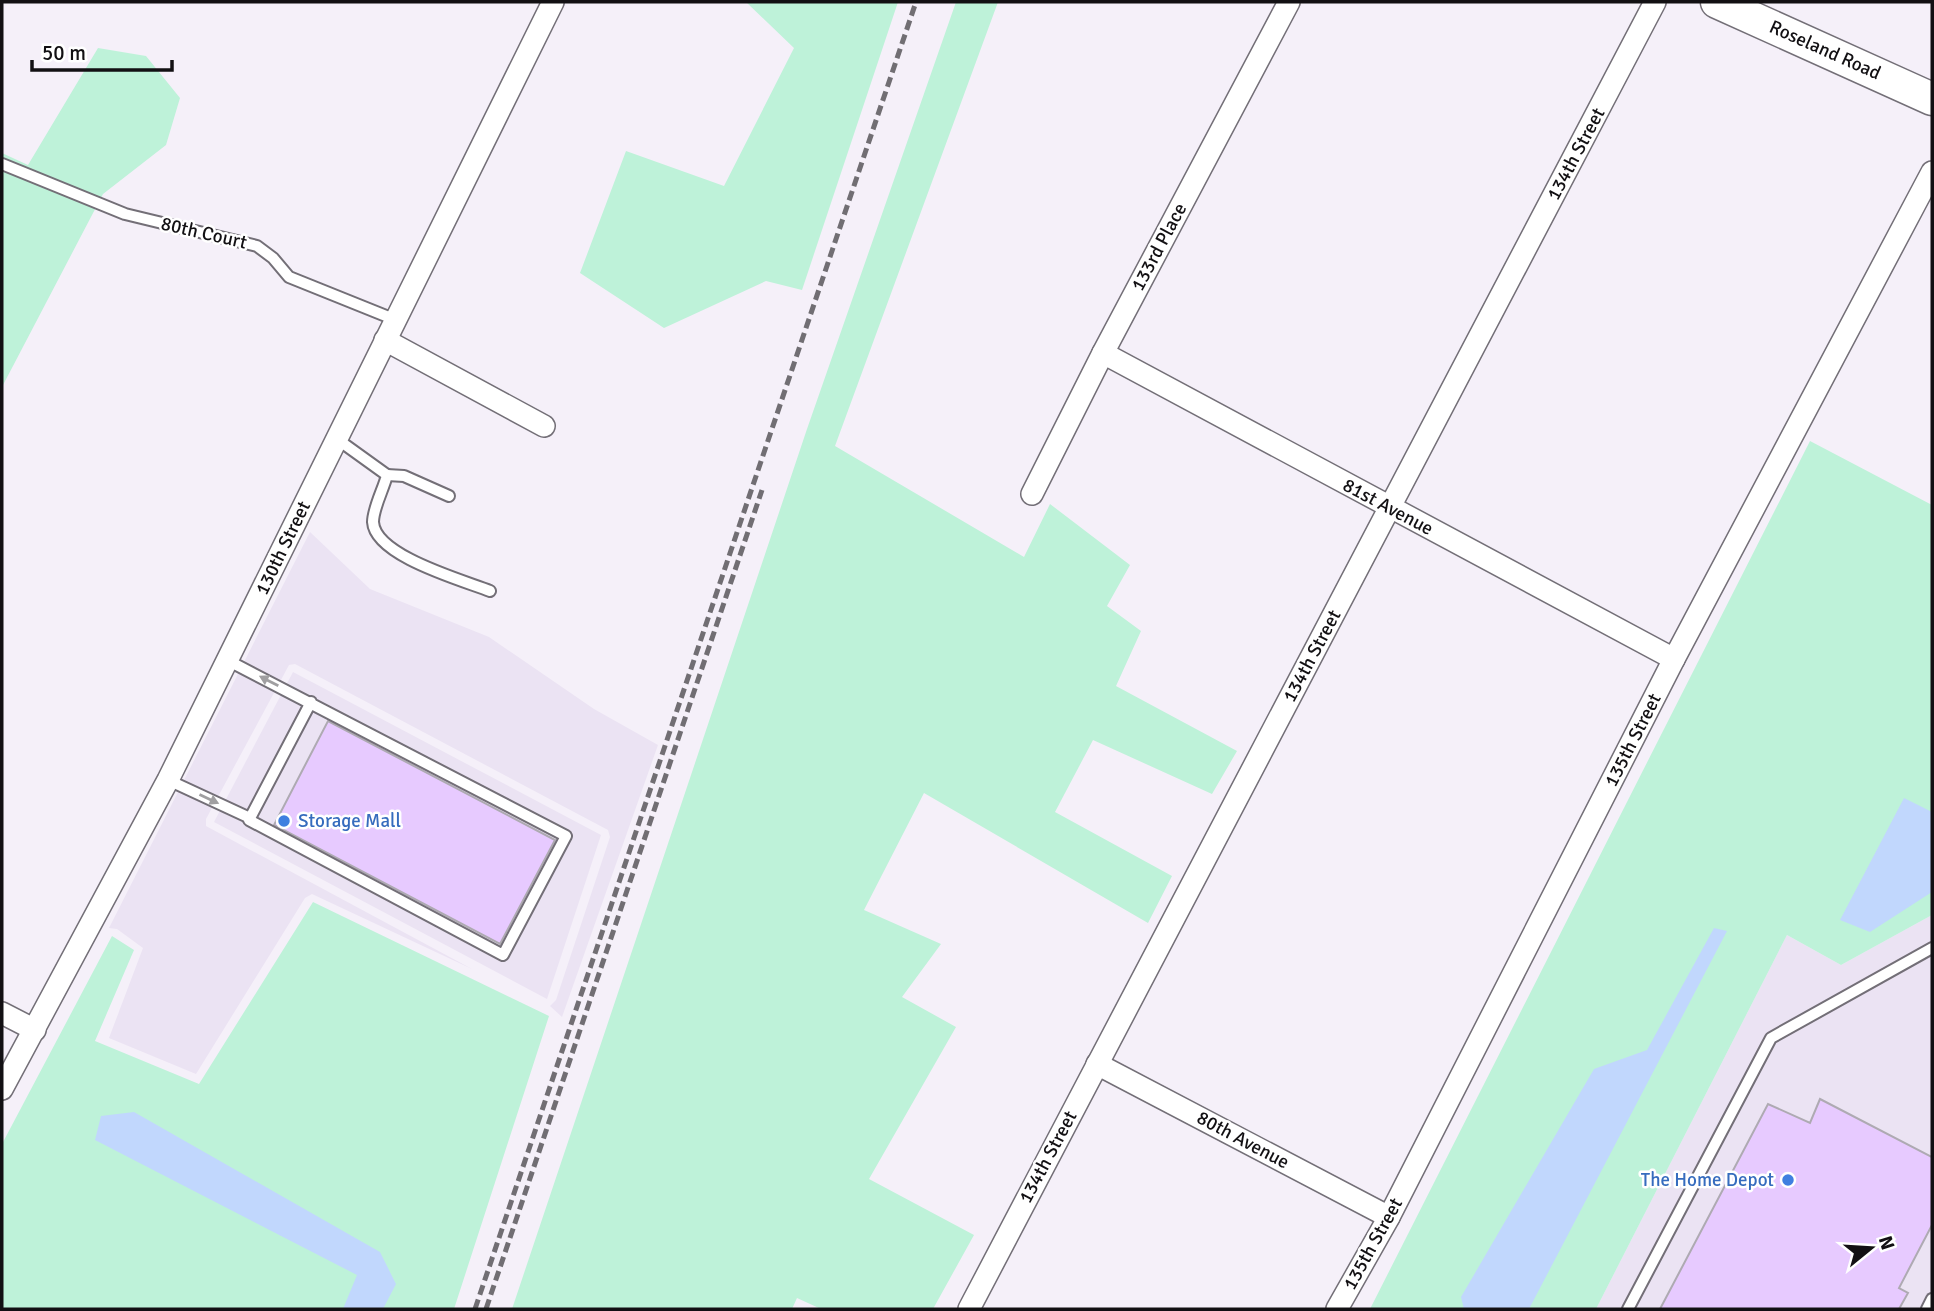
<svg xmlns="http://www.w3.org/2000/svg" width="1934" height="1311" viewBox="0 0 1934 1311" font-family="Signika,sans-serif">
	<rect width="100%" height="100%" fill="#f5f0f9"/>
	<g fill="#ebe3f3">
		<path d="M310 532 370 589 489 637 594 709 658 745 562 1017 550 1006 556 1000 610 837 608 830 295 664 289 665 206 819V826L472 969 312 894 305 898 196 1074 109 1038 143 948 117 929 109 928Z"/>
		<path d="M293 672 601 835 547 999 214 822Z"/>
		<path d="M1932 915V1309H1596L1787 935 1841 965Z"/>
	</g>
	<g fill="#bef2d9">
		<path d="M746 2H898L802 290 766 281 664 328 580 273 626 151 724 186 794 48Z"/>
		<path d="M956 2H998L835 446 1024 557 1050 504 1130 565 1107 606 1141 631 1116 686 1237 751 1212 794 1093 740 1055 812 1172 876 1148 923 924 793 864 910 941 944 902 997 956 1027 869 1179 974 1235 933 1309H821L797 1298 792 1309H512L807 429Z"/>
		<path d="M98 48 146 56 180 98 166 145 103 194 2 387V153L28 165Z"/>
		<path d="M1810 441 1932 505V915L1841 965 1787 935 1596 1309H1370Z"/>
		<path d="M313 902 549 1016 454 1309H2V1144L112 936 134 950 95 1041 199 1084Z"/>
	</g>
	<g fill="#c1d7fd">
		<path d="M1904 798 1932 812V892L1870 932 1840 920Z"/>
		<path d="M1714 928 1727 931 1529 1309H1464L1461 1297 1594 1069 1647 1050Z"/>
		<path d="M134 1112 380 1252 396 1284 383 1309H343L357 1275 95 1140 101 1116Z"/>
	</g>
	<g fill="#e7caff" stroke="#aeaab2" stroke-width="2">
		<path d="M328 721 555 840 500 944 274 825Z"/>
		<path d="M1820 1099 1932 1157V1225L1899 1288 1908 1293 1899 1309H1660L1768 1104 1810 1123Z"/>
	</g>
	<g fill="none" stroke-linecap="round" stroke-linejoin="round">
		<defs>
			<g id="lane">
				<path d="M2 164 125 214 257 246 273 258 289 277 396 320"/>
				<path d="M337 439 387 475C384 488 373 508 373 522 375 556 462 580 490 591"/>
				<path d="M387 475 404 476 449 496"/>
				<path d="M227 660 566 836 503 955 249 820 311 702"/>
				<path d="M168 780 250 818"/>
				<path d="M1628 1309 1771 1038 1932 948"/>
				<path d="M1927 1309 1932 1299"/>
			</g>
			<g id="street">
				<path d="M385 340 544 426"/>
				<path d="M1103 353 1674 659"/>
				<path d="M1032 494 1103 353 1289 2"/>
				<path d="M2 1013 35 1030"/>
				<path d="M1097 1064 1389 1217"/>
				<path d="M2 1089 168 780 553 2"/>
				<path d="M969 1309 1655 2"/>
				<path d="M1337 1309 1389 1217 1674 659 1932 172"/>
			</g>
			<path id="secondary" d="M1717 2 1932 99"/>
		</defs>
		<use href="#lane" stroke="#736f77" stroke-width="14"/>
		<use href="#street" stroke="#736f77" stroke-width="24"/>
		<use href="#secondary" stroke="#736f77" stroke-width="35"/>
		<use href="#lane" stroke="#fff" stroke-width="10"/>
		<use href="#street" stroke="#fff" stroke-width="21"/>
		<use href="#secondary" stroke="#fff" stroke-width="32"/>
		<g stroke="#716e73" stroke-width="5" stroke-dasharray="10 5" stroke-linecap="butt">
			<path d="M475 1309 916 2"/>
			<path d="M486 1309 762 490"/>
		</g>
	</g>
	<defs><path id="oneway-solid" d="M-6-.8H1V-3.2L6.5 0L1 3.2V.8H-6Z" transform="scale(1.75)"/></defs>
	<g fill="#a09fa1">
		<use href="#oneway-solid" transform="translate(269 681) rotate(-153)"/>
		<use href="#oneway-solid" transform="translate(209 799) rotate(25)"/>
	</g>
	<g fill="#3f7fe0" stroke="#fff" stroke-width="2.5">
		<circle cx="284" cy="821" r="7"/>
		<circle cx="1788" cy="1180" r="7"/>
	</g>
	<g text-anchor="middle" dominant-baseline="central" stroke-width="5" stroke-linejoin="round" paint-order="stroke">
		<g font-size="19" fill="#121013" stroke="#fff">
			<text transform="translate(1825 50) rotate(24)">Roseland Road</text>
			<text transform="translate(1576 154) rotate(-62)">134th Street</text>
			<text transform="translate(204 233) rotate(13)">80th Court</text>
			<text transform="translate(1159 247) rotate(-62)">133rd Place</text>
			<text transform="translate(1388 507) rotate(28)">81st Avenue</text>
			<text transform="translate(283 548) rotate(-64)">130th Street</text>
			<text transform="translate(1312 656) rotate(-62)">134th Street</text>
			<text transform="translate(1633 740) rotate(-63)">135th Street</text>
			<text transform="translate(1243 1140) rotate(28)">80th Avenue</text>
			<text transform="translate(1048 1157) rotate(-62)">134th Street</text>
			<text transform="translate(1373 1244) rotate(-61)">135th Street</text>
		</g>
		<g font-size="19" fill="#366cbe" stroke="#fff" text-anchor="start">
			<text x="298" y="821">Storage Mall</text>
			<text x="1774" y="1180" text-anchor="end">The Home Depot</text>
		</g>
	</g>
	<rect width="1934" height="1311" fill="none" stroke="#121013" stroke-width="7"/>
	<g transform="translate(1871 1248) rotate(72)" stroke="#ffffff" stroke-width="5" paint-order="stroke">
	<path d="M0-5L12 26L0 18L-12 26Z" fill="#121013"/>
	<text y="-10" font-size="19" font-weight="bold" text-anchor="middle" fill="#121013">N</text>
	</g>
	<path d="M32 60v10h140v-10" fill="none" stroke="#121013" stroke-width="3.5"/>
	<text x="42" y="60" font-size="21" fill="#121013" stroke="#ffffff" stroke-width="5" paint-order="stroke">50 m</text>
</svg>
